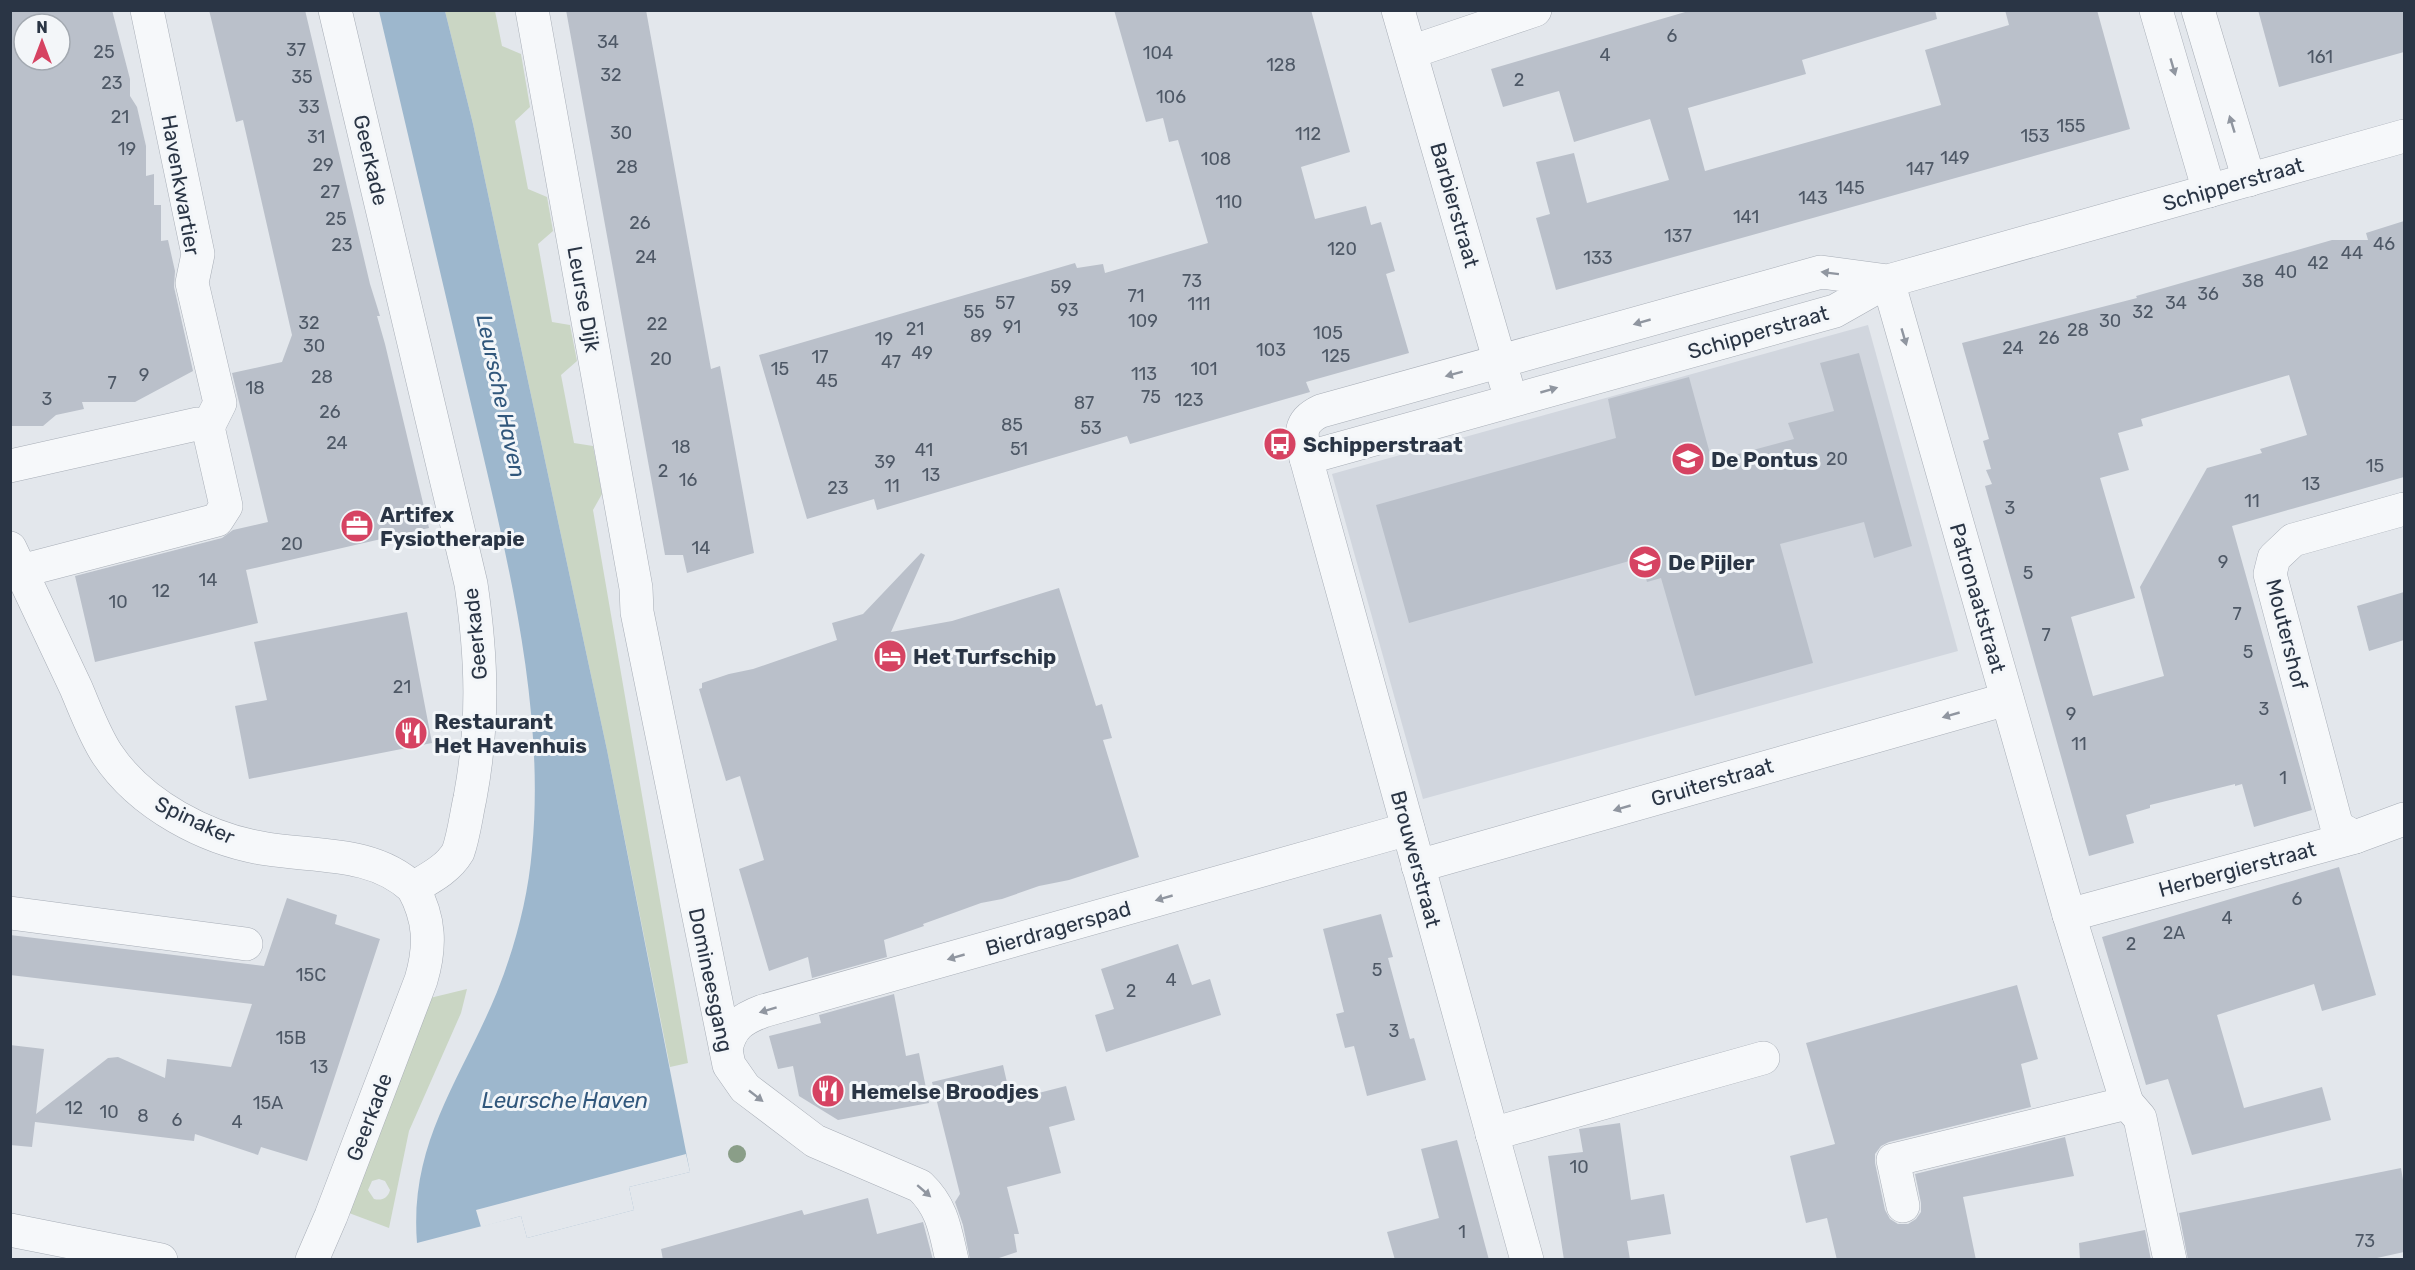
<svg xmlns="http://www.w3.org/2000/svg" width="2415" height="1270" viewBox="0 0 2415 1270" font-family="Rubik,sans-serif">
	<rect width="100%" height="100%" fill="#e3e7ec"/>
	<path fill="#d1d6de" d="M1868 325 1958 651 1423 799 1332 474Z"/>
	<g fill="#cad6c4" fill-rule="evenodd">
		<path d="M445 11H495L502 46 521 54 530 107 515 121 528 189 547 197 553 231 538 244 552 322 570 325 577 361 561 375 574 443 593 446 602 494 593 510 688 1063 670 1067 607 750 473 124Z"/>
		<path d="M467 989 461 1013 409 1131 389 1228 349 1213 430 998ZM379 1179 385 1181 390 1190C388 1198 382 1201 374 1199L368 1190 372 1181Z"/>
	</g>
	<path fill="#9db7cd" d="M379 11H445L473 124 607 750 690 1172 629 1187 634 1210 527 1238 521 1216 417 1243C409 1142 461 1080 497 992 515 947 528 898 532 850 546 705 505 549 472 408 441 276 410 143 379 11Z"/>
	<path fill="#e3e7ec" d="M686 1154 690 1172 629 1187 634 1210 527 1238 521 1216 481 1227 476 1210Z"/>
	<g fill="#bac0ca" fill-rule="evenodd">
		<path d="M10 10H112L130 79V96L137 107 146 146V176L154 174V205H161V241L168 240 175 271 174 287 193 371 135 402H82L84 409 56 415 43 426H10ZM24 24H60V60H24Z"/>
		<path d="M209 10H305L370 284 380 316H377L385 344 429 528 246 570 258 623 95 662 75 576 222 538 233 530 268 522 232 373 282 362 292 335 243 120 236 122Z"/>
		<path d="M566 10H646L711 369 720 366 754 553 687 573 683 555H665Z"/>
		<path d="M1114 10H1311L1350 152 1301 167 1315 219 1366 206 1371 225 1381 222 1395 271 1386 274 1409 353 1306 382 1310 392 1130 444 1127 436 877 510 874 499 807 519 759 355 1075 263 1077 268 1103 264 1105 273 1208 243 1178 140 1169 142 1163 118 1146 122Z"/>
		<path d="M1692 10H1935L1937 19 1802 60 1806 74 1688 108 1705 171 1941 105 1925 50 2009 25 2005 10H2097L2130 129 1556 290 1536 218 1550 214 1536 162 1574 153 1587 203 1669 180 1650 119 1574 142 1559 91 1503 107 1491 69Z"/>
		<path d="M2258 10H2404V52L2279 87Z"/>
		<path d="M2404 221V477L2232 526 2312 810 2254 827 2242 784 2235 786V784L2150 805V808L2126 815 2134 843 2089 856 1985 486 1992 484 1986 470 1991 469 1983 441 1989 439 1962 343 2137 298 2136 296 2332 240H2368L2366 233ZM2289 375 2307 435 2260 449 2262 453 2207 468 2140 587 2164 676 2093 696 2071 617 2135 598 2100 478 2129 470 2118 433 2143 426 2141 419Z"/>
		<path d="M1859 353 1912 546 1874 558 1864 522 1780 544 1813 663 1695 696 1661 578 1647 582 1640 558 1409 623 1376 505 1616 438 1608 399 1689 377 1712 461 1794 439 1788 423 1834 411 1820 363Z"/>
		<path d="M921 553 925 555 891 632 952 621 1059 588 1096 706 1102 704 1112 738 1103 740 1139 857 1069 880 1039 886 1002 899 981 903 923 924 924 926 884 940 887 957 812 978 808 957 769 971 739 869 764 860 740 776 726 781 699 689 702 688V683L729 674 753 669 837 640 832 623 863 614Z"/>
		<path d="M2404 592V640L2369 651 2357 606Z"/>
		<path d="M407 612 432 743 249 779 235 706 267 700 254 642Z"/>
		<path d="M2339 867 2376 995 2322 1011 2314 984 2217 1015 2244 1108 2322 1087 2331 1120 2192 1155 2168 1079 2146 1085 2102 937Z"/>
		<path d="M287 898 337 915 335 924 380 939 307 1161 261 1147 258 1155 195 1134 194 1141 35 1122 32 1147 10 1145V1045L44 1049 36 1114 108 1058 118 1057 165 1078 167 1059 231 1067 252 1004 10 975V935L264 966Z"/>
		<path d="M1381 914 1393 957 1388 958 1410 1039 1414 1038 1426 1080 1367 1096 1354 1046 1345 1048 1336 1014 1344 1012 1323 929Z"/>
		<path d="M1178 944 1192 985 1210 979 1221 1015 1106 1052 1095 1015 1114 1009 1101 969Z"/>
		<path d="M2017 985 2038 1059 2021 1064 2031 1107 1889 1142 1881 1146 1875 1154V1163L1885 1210 1890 1219 1898 1224H1908L1916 1219 1921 1212V1203L1915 1174 2065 1137 2074 1176 1963 1197 1976 1260H1837L1827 1218 1806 1223 1790 1156 1835 1144 1806 1043Z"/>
		<path d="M894 994 906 1056 919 1053 929 1103 838 1120 799 1096 793 1066 778 1069 769 1036 821 1023 819 1015Z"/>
		<path d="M1003 1065 1011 1100 1066 1086 1075 1120 1049 1127 1061 1173 1007 1187 1019 1234H1014L1017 1252 993 1260H970L963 1225 955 1202 960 1194 932 1082Z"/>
		<path d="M1620 1123 1631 1200 1664 1194 1671 1234 1627 1241 1630 1260H1564L1548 1156 1583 1152 1579 1129Z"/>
		<path d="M1457 1140 1489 1260H1395L1387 1232 1439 1218 1421 1149Z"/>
		<path d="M2401 1168 2404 1186V1252L2368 1260H2188L2179 1213Z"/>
		<path d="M868 1198 877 1234 923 1222 933 1260H663L661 1249 802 1210 804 1215Z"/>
		<path d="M2145 1230 2151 1260H2080L2079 1243Z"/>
	</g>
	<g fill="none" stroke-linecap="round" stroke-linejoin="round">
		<defs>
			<g id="minor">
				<path d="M147 10 198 254 192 283 220 403 208 427"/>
				<path d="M532 10 636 588 637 612 729 1065 745 1088 815 1141 920 1186C943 1208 945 1230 952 1260"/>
				<path d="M1398 10 1506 383"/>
				<path d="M2156 10 2209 191"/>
				<path d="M2198 10 2249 180"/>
				<path d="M1411 52 1535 10"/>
				<path d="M1888 281 1821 272 1321 411C1297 422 1301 436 1306 458L1835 311 1888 281 2404 136"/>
				<path d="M1888 281 2069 915 2127 1103 1893 1160 1903 1206"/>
				<path d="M1306 458 1527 1260"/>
				<path d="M10 466 197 424 208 427 226 506 217 520 21 571"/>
				<path d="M10 548C32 594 54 641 76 688 85 709 94 734 107 754 141 805 207 840 267 849 318 857 373 851 413 888"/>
				<path d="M2355 837 2337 827 2270 574 2274 558 2293 540 2404 509"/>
				<path d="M1418 866 2007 699"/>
				<path d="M10 913 246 944"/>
				<path d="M2069 915 2355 837 2404 819"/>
				<path d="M726 1049C731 1026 742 1019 763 1011L1408 829"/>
				<path d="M2127 1103 2140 1118 2170 1260"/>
				<path d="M1492 1134 1763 1058"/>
				<path d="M10 1230 161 1260"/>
				<path d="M312 1260 331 1216 421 980C431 946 430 919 413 888 430 878 448 869 458 852 464 835 466 816 470 798 484 723 482 659 471 584L335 10"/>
			</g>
		</defs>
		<use href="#minor" stroke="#a8aeb7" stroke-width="34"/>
		<use href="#minor" stroke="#f6f8fa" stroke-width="33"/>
	</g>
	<circle fill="#8a9e88" cx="737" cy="1154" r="9"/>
	<defs><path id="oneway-solid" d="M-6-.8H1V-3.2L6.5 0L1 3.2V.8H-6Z" transform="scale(1.5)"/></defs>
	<g fill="#9096a0">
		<use href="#oneway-solid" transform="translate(2173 67) rotate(74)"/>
		<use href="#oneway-solid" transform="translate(2232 124) rotate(-107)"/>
		<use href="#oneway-solid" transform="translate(1830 273) rotate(-173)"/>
		<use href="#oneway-solid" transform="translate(1642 322) rotate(164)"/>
		<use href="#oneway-solid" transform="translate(1904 337) rotate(74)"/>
		<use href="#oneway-solid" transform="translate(1454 374) rotate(165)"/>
		<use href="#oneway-solid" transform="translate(1549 390) rotate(-16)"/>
		<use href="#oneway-solid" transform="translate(1951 715) rotate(164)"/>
		<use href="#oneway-solid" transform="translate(1622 808) rotate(164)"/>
		<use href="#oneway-solid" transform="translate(1164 898) rotate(164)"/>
		<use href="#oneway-solid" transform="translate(956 957) rotate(164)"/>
		<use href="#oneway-solid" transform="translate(768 1010) rotate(163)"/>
		<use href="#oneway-solid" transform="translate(756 1096) rotate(38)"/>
		<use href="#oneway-solid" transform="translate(924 1191) rotate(41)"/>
	</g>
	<defs>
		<symbol id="bus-disc" viewBox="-11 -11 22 22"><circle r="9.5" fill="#d64362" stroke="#f3f6f9"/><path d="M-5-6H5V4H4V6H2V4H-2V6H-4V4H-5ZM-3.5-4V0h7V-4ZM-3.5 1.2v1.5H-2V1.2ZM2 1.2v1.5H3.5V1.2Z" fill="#fff"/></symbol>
		<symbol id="school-disc" viewBox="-11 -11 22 22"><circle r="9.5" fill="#d64362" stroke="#f3f6f9"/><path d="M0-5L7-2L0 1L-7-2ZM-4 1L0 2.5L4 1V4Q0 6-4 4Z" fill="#fff"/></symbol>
		<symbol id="office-disc" viewBox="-11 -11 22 22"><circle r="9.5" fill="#d64362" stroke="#f3f6f9"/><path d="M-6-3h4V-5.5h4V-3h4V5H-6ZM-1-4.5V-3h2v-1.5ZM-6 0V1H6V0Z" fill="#fff"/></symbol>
		<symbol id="hotel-disc" viewBox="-11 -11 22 22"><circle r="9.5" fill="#d64362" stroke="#f3f6f9"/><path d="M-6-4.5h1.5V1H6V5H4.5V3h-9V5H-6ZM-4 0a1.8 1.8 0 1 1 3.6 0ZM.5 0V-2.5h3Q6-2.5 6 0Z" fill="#fff"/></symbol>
		<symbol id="restaurant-disc" viewBox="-11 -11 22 22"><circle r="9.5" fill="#d64362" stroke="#f3f6f9"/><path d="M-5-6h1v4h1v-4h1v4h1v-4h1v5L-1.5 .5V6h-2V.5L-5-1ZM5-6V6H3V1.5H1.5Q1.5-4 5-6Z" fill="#fff"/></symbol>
	</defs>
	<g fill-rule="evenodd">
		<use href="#bus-disc" x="1261" y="425" width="38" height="38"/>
		<use href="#school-disc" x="1669" y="440" width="38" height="38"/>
		<use href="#office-disc" x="338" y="507" width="38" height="38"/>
		<use href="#school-disc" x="1626" y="543" width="38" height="38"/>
		<use href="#hotel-disc" x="871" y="637" width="38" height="38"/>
		<use href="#restaurant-disc" x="392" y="714" width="38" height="38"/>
		<use href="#restaurant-disc" x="809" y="1072" width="38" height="38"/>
	</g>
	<g text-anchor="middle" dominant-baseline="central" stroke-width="6" stroke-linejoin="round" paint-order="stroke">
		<g font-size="18" fill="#4e5866">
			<text x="1672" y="36">6</text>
			<text x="608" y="42">34</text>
			<text x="296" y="50">37</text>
			<text x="104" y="52">25</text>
			<text x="1158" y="53">104</text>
			<text x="1605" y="55">4</text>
			<text x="2320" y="57">161</text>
			<text x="1281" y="65">128</text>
			<text x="611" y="75">32</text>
			<text x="302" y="77">35</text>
			<text x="1519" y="80">2</text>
			<text x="112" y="83">23</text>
			<text x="1171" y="97">106</text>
			<text x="309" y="107">33</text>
			<text x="120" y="117">21</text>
			<text x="2071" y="126">155</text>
			<text x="621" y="133">30</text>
			<text x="1308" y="134">112</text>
			<text x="2035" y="136">153</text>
			<text x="316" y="137">31</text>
			<text x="127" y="149">19</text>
			<text x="1955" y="158">149</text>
			<text x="1216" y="159">108</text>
			<text x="323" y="165">29</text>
			<text x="627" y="167">28</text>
			<text x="1920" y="169">147</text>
			<text x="1850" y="188">145</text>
			<text x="330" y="192">27</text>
			<text x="1813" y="198">143</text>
			<text x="1229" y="202">110</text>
			<text x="1746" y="217">141</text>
			<text x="336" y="219">25</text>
			<text x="640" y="223">26</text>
			<text x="1678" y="236">137</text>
			<text x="2384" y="244">46</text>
			<text x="342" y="245">23</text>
			<text x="1342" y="249">120</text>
			<text x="2352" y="253">44</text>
			<text x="646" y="257">24</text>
			<text x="1598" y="258">133</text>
			<text x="2318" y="263">42</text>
			<text x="2286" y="272">40</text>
			<text x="1192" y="281">73</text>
			<text x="2253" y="281">38</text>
			<text x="1061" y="287">59</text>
			<text x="2208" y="294">36</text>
			<text x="1136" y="296">71</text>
			<text x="1005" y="303">57</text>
			<text x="2176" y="303">34</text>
			<text x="1199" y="304">111</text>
			<text x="1068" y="310">93</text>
			<text x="974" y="312">55</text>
			<text x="2143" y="312">32</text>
			<text x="1143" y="321">109</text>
			<text x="2110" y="321">30</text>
			<text x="309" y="323">32</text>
			<text x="657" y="324">22</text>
			<text x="1012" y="327">91</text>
			<text x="915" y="329">21</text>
			<text x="2078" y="330">28</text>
			<text x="1328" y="333">105</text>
			<text x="981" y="336">89</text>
			<text x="2049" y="338">26</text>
			<text x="884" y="339">19</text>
			<text x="314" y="346">30</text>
			<text x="2013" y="348">24</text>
			<text x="1271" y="350">103</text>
			<text x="922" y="353">49</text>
			<text x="1336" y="356">125</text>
			<text x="820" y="357">17</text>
			<text x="661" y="359">20</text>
			<text x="891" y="362">47</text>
			<text x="780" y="369">15</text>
			<text x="1204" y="369">101</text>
			<text x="1144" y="374">113</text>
			<text x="144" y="375">9</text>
			<text x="322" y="377">28</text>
			<text x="827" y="381">45</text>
			<text x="112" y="383">7</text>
			<text x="255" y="388">18</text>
			<text x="1151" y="397">75</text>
			<text x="47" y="399">3</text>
			<text x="1189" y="400">123</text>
			<text x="1084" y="403">87</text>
			<text x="330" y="412">26</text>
			<text x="1012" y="425">85</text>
			<text x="1091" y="428">53</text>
			<text x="337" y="443">24</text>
			<text x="681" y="447">18</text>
			<text x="1019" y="449">51</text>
			<text x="924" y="450">41</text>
			<text x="1837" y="459">20</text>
			<text x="885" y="462">39</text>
			<text x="2375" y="466">15</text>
			<text x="663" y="471">2</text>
			<text x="931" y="475">13</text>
			<text x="688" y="480">16</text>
			<text x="2311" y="484">13</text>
			<text x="892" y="486">11</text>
			<text x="838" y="488">23</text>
			<text x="2252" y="501">11</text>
			<text x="2010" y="508">3</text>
			<text x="292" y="544">20</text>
			<text x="701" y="548">14</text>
			<text x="2223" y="562">9</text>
			<text x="2028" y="573">5</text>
			<text x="208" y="580">14</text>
			<text x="161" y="591">12</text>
			<text x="118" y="602">10</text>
			<text x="2237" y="614">7</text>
			<text x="2046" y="635">7</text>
			<text x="2248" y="652">5</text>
			<text x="402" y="687">21</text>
			<text x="2264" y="709">3</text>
			<text x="2071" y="714">9</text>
			<text x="2079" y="744">11</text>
			<text x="2283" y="778">1</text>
			<text x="2297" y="899">6</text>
			<text x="2227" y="918">4</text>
			<text x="2174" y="933">2A</text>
			<text x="2131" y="944">2</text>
			<text x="1377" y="970">5</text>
			<text x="311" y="975">15C</text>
			<text x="1171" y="980">4</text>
			<text x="1131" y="991">2</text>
			<text x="1394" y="1031">3</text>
			<text x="291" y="1038">15B</text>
			<text x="319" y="1067">13</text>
			<text x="268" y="1103">15A</text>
			<text x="74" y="1108">12</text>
			<text x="109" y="1112">10</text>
			<text x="143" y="1116">8</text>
			<text x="177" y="1120">6</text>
			<text x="237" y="1122">4</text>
			<text x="1579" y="1167">10</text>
			<text x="1462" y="1232">1</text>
			<text x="2365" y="1241">73</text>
		</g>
		<g font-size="21" fill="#2a3545" stroke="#f3f6f9">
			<text transform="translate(371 160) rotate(77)">Geerkade</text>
			<text transform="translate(2233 184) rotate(-16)">Schipperstraat</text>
			<text transform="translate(181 185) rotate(80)">Havenkwartier</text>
			<text transform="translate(1455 205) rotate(74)">Barbierstraat</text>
			<text transform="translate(584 299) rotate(80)">Leurse Dijk</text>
			<text transform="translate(1758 332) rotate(-16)">Schipperstraat</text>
			<text transform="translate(1978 598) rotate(74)">Patronaatstraat</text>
			<text transform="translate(475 634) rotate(-96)">Geerkade</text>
			<text transform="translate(2287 634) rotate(76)">Moutershof</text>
			<text transform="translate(1712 782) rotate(-16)">Gruiterstraat</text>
			<text transform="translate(195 820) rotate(25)">Spinaker</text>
			<text transform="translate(1416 859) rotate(75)">Brouwerstraat</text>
			<text transform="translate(2237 869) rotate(-15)">Herbergierstraat</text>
			<text transform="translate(1058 928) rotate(-16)">Bierdragerspad</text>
			<text transform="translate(711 980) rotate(78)">Domineesgang</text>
			<text transform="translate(369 1117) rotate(-69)">Geerkade</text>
		</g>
		<g font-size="21" font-weight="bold" fill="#2a3545" stroke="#f3f6f9" text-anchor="start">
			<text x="1303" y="444">Schipperstraat</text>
			<text x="1711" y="459">De Pontus</text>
			<text x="380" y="514">Artifex<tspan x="380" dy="24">Fysiotherapie</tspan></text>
			<text x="1668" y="562">De Pijler</text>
			<text x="913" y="656">Het Turfschip</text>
			<text x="434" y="721">Restaurant<tspan x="434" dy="24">Het Havenhuis</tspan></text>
			<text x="851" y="1091">Hemelse Broodjes</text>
		</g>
		<g font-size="22" font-style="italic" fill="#31577c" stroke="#f3f6f9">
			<text transform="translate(501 396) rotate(78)">Leursche Haven</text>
			<text x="565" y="1100">Leursche Haven</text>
		</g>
	</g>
	<rect width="2415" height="1270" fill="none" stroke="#2a3545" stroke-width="24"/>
	<g transform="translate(42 42)"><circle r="28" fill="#f3f6f9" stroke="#a3a9b1" stroke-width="1.5"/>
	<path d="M0-4.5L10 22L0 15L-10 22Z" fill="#d64362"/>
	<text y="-9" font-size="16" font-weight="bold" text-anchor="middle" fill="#2a3545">N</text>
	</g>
</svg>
